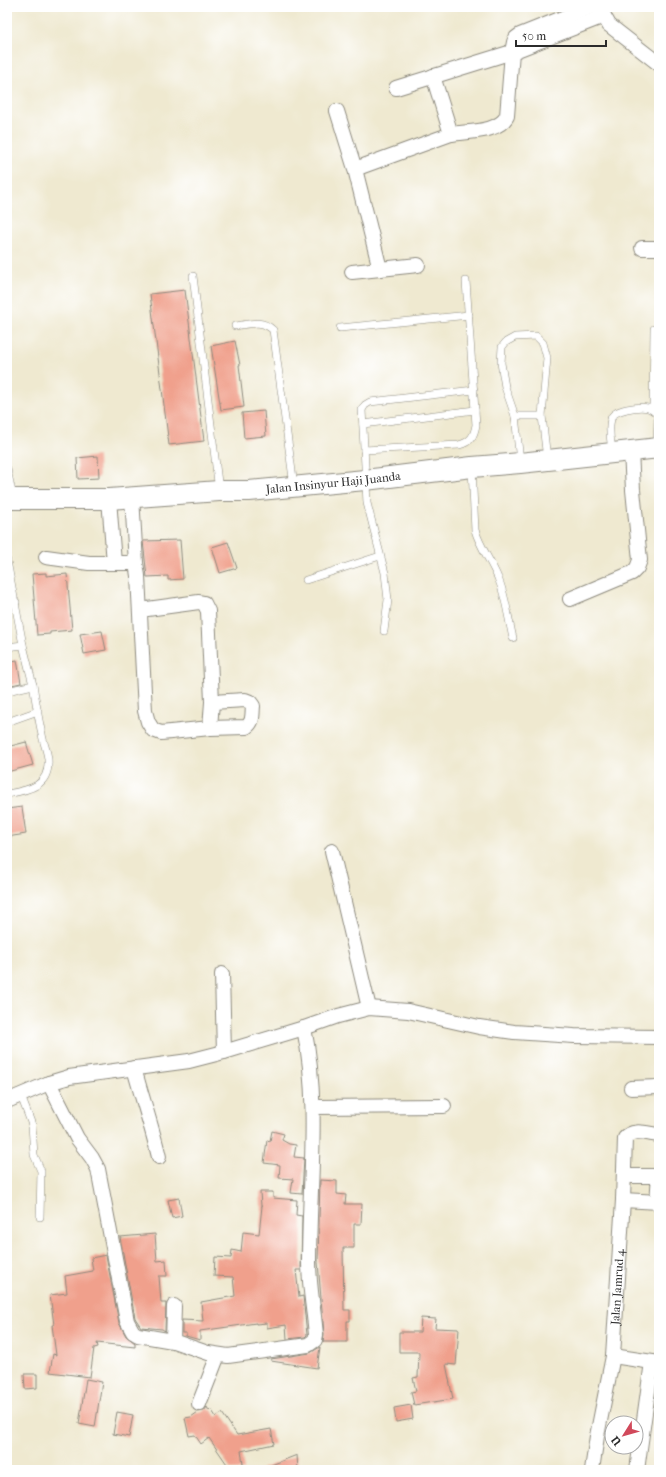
<svg xmlns="http://www.w3.org/2000/svg" width="666" height="1477" viewBox="0 0 666 1477" font-family="'IM FELL French Canon',serif">
	<rect width="100%" height="100%" fill="#fff"/>
	<filter id="ink" filterUnits="userSpaceOnUse"><feTurbulence type="fractalNoise" baseFrequency=".025" numOctaves="2"/><feDisplacementMap in="SourceGraphic" scale="8" xChannelSelector="R" yChannelSelector="G"/><feConvolveMatrix kernelMatrix="1 2 1 2 8 2 1 2 1" color-interpolation-filters="sRGB"/></filter>
	<filter id="wash" filterUnits="userSpaceOnUse"><feTurbulence type="fractalNoise" baseFrequency=".012" numOctaves="4" result="noise"/><feDisplacementMap in="SourceGraphic" scale="16" xChannelSelector="R" yChannelSelector="G"/><feGaussianBlur stdDeviation="0.9" result="paint"/><feColorMatrix in="noise" values="0 0 0 0 0 0 0 0 0 0 0 0 0 0 0 0 0 1.4 0 .05"/><feComposite in="paint" operator="in"/></filter>
	<g filter="url(#wash)">
		<rect width="100%" height="100%" fill="#efe9d0"/>
		<g id="blocks">
			<g fill="#f0a08c">
				<path d="M185 290 204 441 169 445 150 294Z"/>
				<path d="M235 341 240 365H239L244 407 221 410 211 346Z"/>
				<path d="M264 411 266 436 244 438 242 413Z"/>
				<path d="M98 456 99 478 78 479 77 458Z"/>
				<path d="M180 540 183 579 168 580V576L147 577 143 541Z"/>
				<path d="M228 542 237 568 220 573 212 547Z"/>
				<path d="M46 573V576L67 574 72 630 50 632V634L37 635 32 574Z"/>
				<path d="M102 631 106 650 84 654 80 634Z"/>
				<path d="M17 660 21 683 7 686V662Z"/>
				<path d="M26 742 33 765 7 772V747Z"/>
				<path d="M22 807 26 834 7 837V809Z"/>
				<path d="M272 1131 284 1134 282 1140 289 1144 296 1145 294 1157 304 1158 302 1194 291 1193 293 1179 279 1178 280 1165 264 1163 267 1140 270 1141Z"/>
				<path d="M320 1180 337 1181V1194L346 1195 345 1204H362L361 1224H354V1248H343L344 1310H350V1321H347V1342H323L324 1334 318 1262Z"/>
				<path d="M260 1192H273V1198L297 1200 296 1215 302 1216 301 1270H296L299 1297 303 1296 307 1335 305 1337 287 1339 286 1325 267 1328V1323L256 1324V1323L200 1331V1340L186 1336V1333H182V1320L203 1321 201 1302 235 1296 233 1277 214 1276 215 1257 231 1258 232 1250 241 1252 243 1232 259 1234 262 1206H261Z"/>
				<path d="M179 1198 182 1216 172 1218 168 1200Z"/>
				<path d="M155 1234 157 1261 166 1260 167 1276H159L161 1303H166L165 1331 162 1329 141 1327 135 1318 120 1237Z"/>
				<path d="M106 1255 119 1323 126 1336 135 1343V1347L97 1343 98 1347 94 1348 90 1377 50 1372 53 1354 56 1355 52 1325H54L50 1295 67 1293 65 1276 93 1271 91 1258Z"/>
				<path d="M421 1318 436 1319 435 1328 459 1329 456 1365 446 1364 453 1399 414 1405 411 1392 416 1391 413 1378 418 1377 419 1352H399V1332H420Z"/>
				<path d="M320 1347 317 1368 271 1361V1359L310 1353Z"/>
				<path d="M24 1374H37V1388L25 1389Z"/>
				<path d="M86 1379 102 1382 95 1427 79 1424Z"/>
				<path d="M411 1405 413 1419 396 1422 394 1408Z"/>
				<path d="M207 1407 209 1411 211 1409 216 1417 222 1413 237 1435 271 1429 274 1444 241 1451 244 1470H231L209 1438 201 1444 195 1435 189 1436 185 1418 191 1417 198 1412 204 1411Z"/>
				<path d="M117 1412 133 1415 129 1437 113 1434Z"/>
				<path d="M297 1455 298 1470H261V1469Z"/>
			</g>
		</g>
	</g>
	<g filter="url(#ink)">
		<use href="#blocks" fill-opacity="0" stroke="#8d8a7e" stroke-width="1"/>
		<g fill="none" stroke-linecap="round" stroke-linejoin="round">
			<defs>
				<g id="lane">
					<path d="M193 276 219 491"/>
					<path d="M235 326C249 324 262 319 273 330L294 486"/>
					<path d="M340 328 469 315"/>
					<path d="M653 410 654 329"/>
					<path d="M515 416H542"/>
					<path d="M363 424 475 410"/>
					<path d="M364 450 459 445C471 442 474 436 476 425L466 281"/>
					<path d="M612 451C611 441 608 429 611 419 613 409 639 406 648 408 653 409 655 412 658 415L657 447"/>
					<path d="M520 461 515 416 505 387 501 363 502 347 506 342 515 337 536 336 543 343 547 358 542 416 547 459"/>
					<path d="M7 469 13 497"/>
					<path d="M472 469 475 530C480 547 491 561 498 578 506 596 508 618 513 638"/>
					<path d="M7 561 23 645 33 685 7 691"/>
					<path d="M306 580 380 556"/>
					<path d="M7 604 16 602"/>
					<path d="M384 631 388 600 385 573 367 503 362 410 365 405 370 402 474 390"/>
					<path d="M7 647 23 645"/>
					<path d="M7 722 38 711"/>
					<path d="M7 794C30 790 50 786 48 759 47 750 43 742 42 734 38 718 36 701 33 685"/>
					<path d="M21 1096 32 1125 34 1155 41 1171 40 1217"/>
				</g>
				<g id="street">
					<path d="M600 9 609 25 659 64"/>
					<path d="M396 88 512 52 604 16"/>
					<path d="M337 111 355 169 380 269"/>
					<path d="M451 134C469 131 498 133 507 116L512 52 514 42 516 38 520 35 590 7"/>
					<path d="M355 169 451 134 433 76"/>
					<path d="M642 248H659"/>
					<path d="M352 272 418 265"/>
					<path d="M132 497 136 563 138 576 145 711 148 722 153 730 161 733 210 728 246 727C254 722 252 714 253 706L250 702 245 700 212 702 208 611 204 603 199 602 140 610"/>
					<path d="M109 499 114 563"/>
					<path d="M46 557 89 563H136"/>
					<path d="M570 599 632 573 637 568 640 560 633 490 631 451"/>
					<path d="M210 728 212 702"/>
					<path d="M332 851 369 1008"/>
					<path d="M222 974 224 1052"/>
					<path d="M134 1068C142 1098 152 1127 159 1157"/>
					<path d="M49 1083 77 1138 92 1158 98 1169 127 1321 133 1332 138 1335 173 1341 208 1353 228 1356 308 1345 315 1340 316 1335C314 1311 309 1286 309 1262 309 1184 320 1105 304 1028"/>
					<path d="M631 1088 659 1087"/>
					<path d="M7 1101 49 1083 69 1077 189 1061 224 1052 304 1028 338 1016 369 1008 408 1011 479 1027 514 1032 574 1036 659 1037"/>
					<path d="M313 1107 444 1106"/>
					<path d="M624 1176H659"/>
					<path d="M623 1200 659 1202"/>
					<path d="M657 1202 659 1175"/>
					<path d="M173 1341 174 1306"/>
					<path d="M613 1356 659 1363"/>
					<path d="M199 1404 218 1355"/>
					<path id="s1" d="M592 1470 597 1436 613 1356 623 1200 625 1138C633 1128 648 1134 659 1135"/>
					<path d="M637 1470 652 1362"/>
				</g>
				<g id="secondary">
					<path id="s2" d="M7 499H109L219 491H249L365 480 472 467 520 463 659 448"/>
				</g>
			</defs>
			<use href="#lane" stroke="#8d8a7e" stroke-width="8"/>
			<use href="#street" stroke="#8d8a7e" stroke-width="16"/>
			<use href="#secondary" stroke="#8d8a7e" stroke-width="22"/>
			<use href="#lane" stroke="#fff" stroke-width="7"/>
			<use href="#street" stroke="#fff" stroke-width="14"/>
			<use href="#secondary" stroke="#fff" stroke-width="20"/>
		</g>
	</g>
	<g text-anchor="middle" dominant-baseline="central" stroke-width="3" stroke-linejoin="round" paint-order="stroke">
		<g font-size="12" fill="#2b2b2b" stroke="#fff">
			<text stroke="none"><textPath href="#s2" startOffset="327">Jalan Insinyur Haji Juanda</textPath></text>
			<text stroke="none"><textPath href="#s1" startOffset="185">Jalan Jamrud 4</textPath></text>
		</g>
	</g>
	<rect width="666" height="1477" fill="none" stroke="#fff" stroke-width="24"/>
	<g transform="translate(624 1435) rotate(233)"><circle r="19" fill="#ffffff" stroke="#aaaaaa"/>
	<path d="M0-3L7 15L0 10L-7 15Z" fill="#d1495b"/>
	<text y="-6" font-size="11" font-weight="bold" text-anchor="middle" fill="#2b2b2b">U</text>
	</g>
	<path d="M516 40v6h90v-6" fill="none" stroke="#2b2b2b" stroke-width="2"/>
	<text x="522" y="40" font-size="12" fill="#2b2b2b" stroke="#ffffff" stroke-width="3" paint-order="stroke">50 m</text>
</svg>
